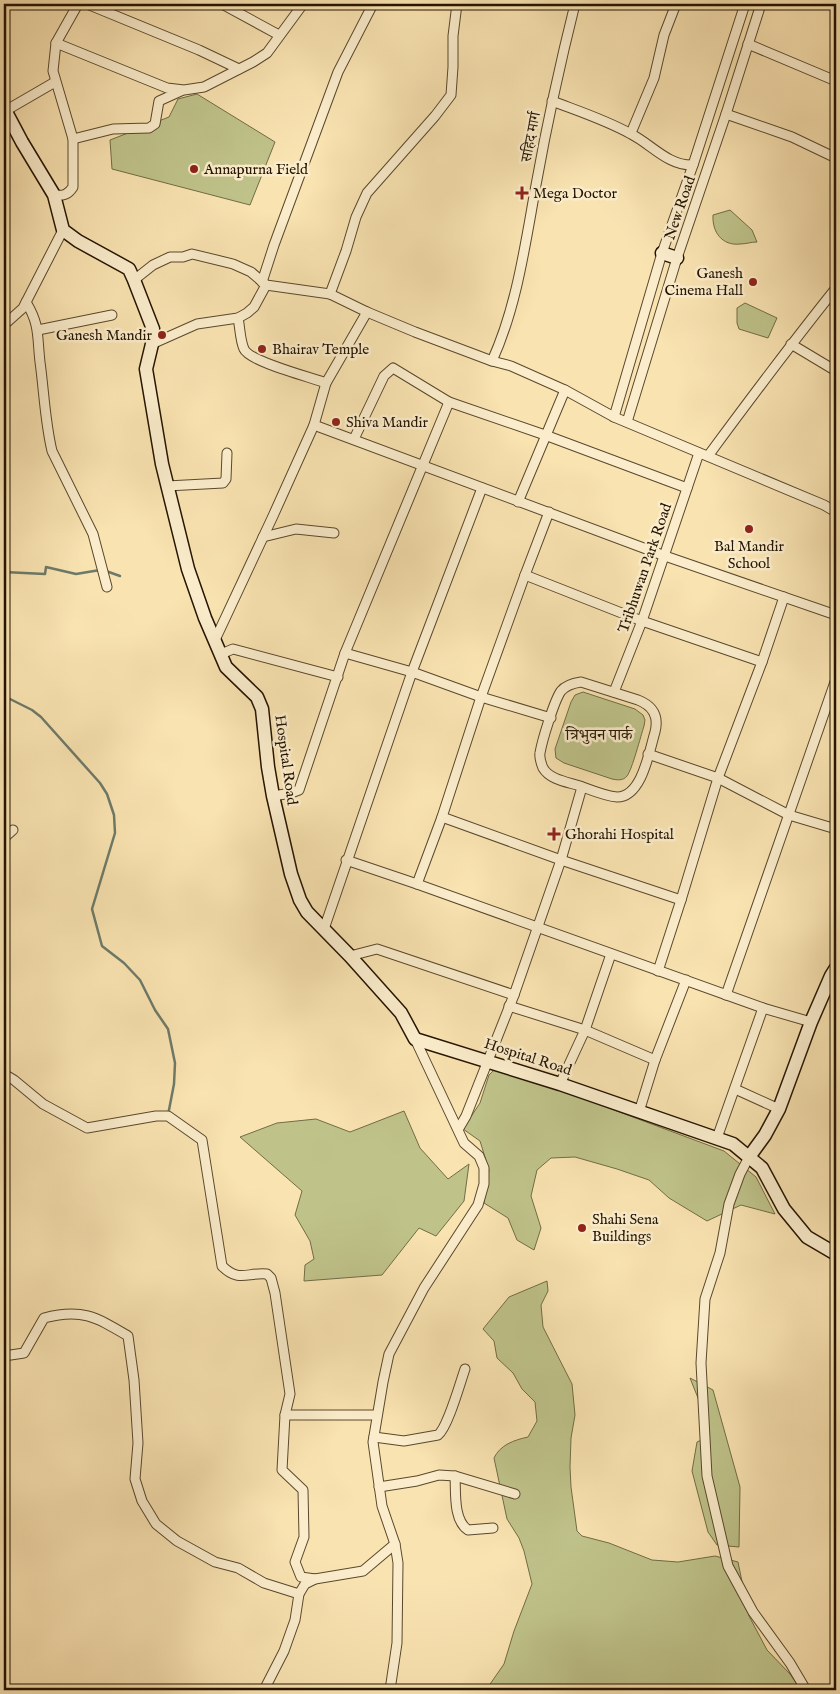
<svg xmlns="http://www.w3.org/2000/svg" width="840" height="1694" viewBox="0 0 840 1694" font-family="'IM FELL English','Noto Serif Devanagari',serif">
	<rect width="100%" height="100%" fill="#f9e3b1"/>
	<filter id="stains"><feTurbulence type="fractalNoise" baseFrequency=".004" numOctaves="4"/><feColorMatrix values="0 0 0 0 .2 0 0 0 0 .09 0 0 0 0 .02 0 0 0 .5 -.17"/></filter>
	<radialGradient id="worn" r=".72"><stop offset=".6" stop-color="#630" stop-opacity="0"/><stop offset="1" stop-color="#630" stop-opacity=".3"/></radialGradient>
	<g fill="#bfc38a" stroke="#726c46">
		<path d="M197 94 275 142 250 205 112 169 110 140 169 117 178 99Z"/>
		<path d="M730 210 752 230 757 242C751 242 746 244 740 244 722 246 712 232 713 215Z"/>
		<path d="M745 303 777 318 768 338 739 329 737 323V308Z"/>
		<path d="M583 692 635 709 643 715 645 720 644 726C641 735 632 770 627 776 623 781 617 780 612 779L564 763 556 758 555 749 571 702 575 695Z"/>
		<path d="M494 1070 539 1082 724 1151 756 1177 775 1214 741 1205 707 1221 669 1198 649 1180 617 1169 575 1157 551 1158 537 1170 531 1196 541 1228 534 1250 517 1240 508 1218 484 1203 489 1170 480 1141 463 1129 480 1103 489 1075Z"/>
		<path d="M404 1111 420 1148 448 1179 469 1164 464 1201 436 1236 419 1228 382 1275 304 1281 305 1265 314 1259 310 1241 295 1215 302 1191 240 1137 277 1123 316 1119 350 1132Z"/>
		<path d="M547 1281 548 1291 541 1305 543 1327 572 1384 575 1415 571 1438 570 1467 571 1487 577 1531 582 1536 609 1543 652 1560 678 1562 715 1556 738 1562 749 1616 767 1650 790 1674 801 1690H486L504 1664 514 1631 532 1584 524 1551 519 1538 507 1519 494 1458C500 1445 514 1440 528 1437L537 1421 535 1402 522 1389 513 1373 497 1358 494 1341 483 1329 509 1297Z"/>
		<path d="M690 1378 713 1390 740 1487 739 1547 717 1545 708 1532 692 1471 697 1442 708 1437 707 1412 698 1398Z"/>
	</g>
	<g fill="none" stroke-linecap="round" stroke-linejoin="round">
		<g stroke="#6d7a69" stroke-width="2.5">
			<path d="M106 571 120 576"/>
			<path d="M4 572 45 574 46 567 76 574 100 570"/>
			<path d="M4 696 32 710 41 717 100 783 107 794 114 815 115 833 92 909 102 946 124 963 140 980 155 1010 168 1029 175 1063 174 1084 168 1115"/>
		</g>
		<defs>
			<g id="street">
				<path d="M87 4 199 50 239 69"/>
				<path d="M222 4 279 35"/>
				<path d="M831 4 836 6"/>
				<path d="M56 43 167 88 184 90 204 87 253 62 267 53 303 4"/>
				<path d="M748 44 836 81"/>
				<path d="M552 101C578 111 606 120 631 134 651 144 668 166 693 165"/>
				<path d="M5 111 55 82"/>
				<path d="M726 114 792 137 836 158"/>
				<path d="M631 133 654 78 664 35 676 4"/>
				<path d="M73 139 113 129 149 128 155 124 159 101 181 91"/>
				<path d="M54 195C63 196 68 195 73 187V139L53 71 56 43 78 4"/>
				<path d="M134 280 153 265 170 257H183L192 254 233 264 251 272 266 285 330 294 367 312 415 332 492 361 511 366 565 390 614 417 824 505 836 512"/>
				<path d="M262 282 274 245 338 72 373 4"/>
				<path d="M330 294 346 251 356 217 367 193 435 116 451 95 453 67V36L457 4"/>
				<path d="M26 302C40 325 37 336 40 362 44 391 45 422 52 451L93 534 107 587"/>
				<path d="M238 318C240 327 240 340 244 349 250 362 310 377 326 383"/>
				<path d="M4 325 23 308 63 230"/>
				<path d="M38 330 112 315"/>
				<path d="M152 344 197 324 238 318 247 313 254 307 266 285"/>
				<path d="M791 344 836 371"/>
				<path d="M492 361C517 306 525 245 536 185 547 124 560 64 575 4"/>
				<path d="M614 417 662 253 693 165 745 4"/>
				<path d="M627 422 677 258 726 114 761 4"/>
				<path d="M314 425 665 556 836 615"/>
				<path d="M354 439 384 376 393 368 449 402"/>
				<path d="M708 456C750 399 792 343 836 288"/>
				<path d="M167 486 223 483 226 479 227 453"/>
				<path d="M518 502 565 390"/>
				<path d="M263 537 296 529 334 533"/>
				<path d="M525 575 642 621 762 662"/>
				<path d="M215 640 273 516 314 425 326 383 367 312"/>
				<path d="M345 653 412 672 481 697 551 718"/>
				<path d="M221 654 233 649 338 677"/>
				<path d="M581 682 638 700C653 706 659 716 655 732 649 752 642 797 617 797 605 796 591 790 580 786 568 782 550 780 543 768 541 763 539 758 540 753 542 741 554 701 561 691 566 685 574 683 581 682Z"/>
				<path d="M614 692 642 621 699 453"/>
				<path d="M648 754 718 778 789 815 836 829"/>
				<path d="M273 796 291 793 299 790 345 653 449 402 545 435 687 488"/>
				<path d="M442 817 561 860 681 900"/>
				<path d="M4 838 13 830"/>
				<path d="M346 860 417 884 763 1008 811 1022"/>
				<path d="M417 884 442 817 481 697 525 575 549 512"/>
				<path d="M324 929 412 672 482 488"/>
				<path d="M350 956 377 949 514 995"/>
				<path d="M658 971 681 900 718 778 762 662 784 597"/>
				<path d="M726 995 836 679"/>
				<path d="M509 1006 585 1030 655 1060"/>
				<path d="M4 1074 14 1080 43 1104 87 1128 156 1116H168L202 1140 222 1266C239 1283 247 1272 267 1274L271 1278 275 1293 290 1394 285 1415 282 1470 303 1490 304 1537 295 1562 301 1577 315 1579"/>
				<path d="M560 1084 585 1030 611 954"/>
				<path d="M735 1089 779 1109"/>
				<path d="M639 1112 655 1060 686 980"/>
				<path d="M459 1128 466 1116 514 995 561 860 582 787"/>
				<path d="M717 1138 763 1008"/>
				<path d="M749 1157 740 1174 729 1204 720 1253 705 1299 701 1363 707 1476 728 1566 753 1612 790 1663 806 1690"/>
				<path d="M4 1356 24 1353 44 1318C82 1308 96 1317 128 1336L134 1380 138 1443 135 1479 142 1501 156 1524 177 1541 215 1562 238 1568 264 1583 299 1594"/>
				<path d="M285 1415H377"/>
				<path d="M374 1437 404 1441 438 1435C448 1427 460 1383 465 1369"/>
				<path d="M455 1476C456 1492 453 1520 468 1530L493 1528"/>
				<path d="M379 1487 417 1481 439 1475 455 1476 515 1494"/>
				<path d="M264 1690 284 1651 295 1620 299 1594 305 1584 315 1579 363 1571 395 1544"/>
				<path d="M390 1690 397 1643 398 1563 395 1544 382 1506 373 1442 383 1382 389 1354 424 1288 478 1205 484 1184V1168L479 1156 464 1143 415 1039"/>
			</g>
			<g id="secondary">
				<path d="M4 108 22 142 54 195 63 230 78 241 129 269 134 280 153 329 152 344 146 369 162 464 188 569 205 618 226 667 257 697 262 709 268 767 273 796 291 874 300 900 307 912 350 956 401 1013 415 1039 560 1084 733 1144 762 1168 784 1209 807 1237 836 1254"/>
				<path d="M662 253 677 258"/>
				<path d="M749 1157 765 1135 779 1109 811 1022 831 976 836 968"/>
			</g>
		</defs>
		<use href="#street" stroke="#59482d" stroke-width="11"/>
		<use href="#secondary" stroke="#241401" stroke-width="15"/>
		<use href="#street" stroke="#fbedcc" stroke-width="9"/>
		<use href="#secondary" stroke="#fbedcc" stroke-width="12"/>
	</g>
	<g fill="#8f2418" stroke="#fbedcc" stroke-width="2">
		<circle cx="194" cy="169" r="5"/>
		<path d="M519.5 185.5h5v5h5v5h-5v5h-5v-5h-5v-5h5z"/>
		<circle cx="753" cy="282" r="5"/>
		<circle cx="162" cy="335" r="5"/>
		<circle cx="262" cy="349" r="5"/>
		<circle cx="336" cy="422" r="5"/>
		<circle cx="749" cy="529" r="5"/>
		<path d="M551.5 826.5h5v5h5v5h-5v5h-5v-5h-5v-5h5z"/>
		<circle cx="582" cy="1228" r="5"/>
	</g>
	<g text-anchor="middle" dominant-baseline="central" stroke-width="5" stroke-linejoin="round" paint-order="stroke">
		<g font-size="15" fill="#241401" stroke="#fbedcc">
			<text transform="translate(531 137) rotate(-79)">सहिद मार्ग</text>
			<text transform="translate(680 208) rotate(-71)">New Road</text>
			<text transform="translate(645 568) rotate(-71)">Tribhuwan Park Road</text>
			<text transform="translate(286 760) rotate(82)">Hospital Road</text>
			<text transform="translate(528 1057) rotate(18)">Hospital Road</text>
		</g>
		<g font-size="15" fill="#241401" stroke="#fbedcc" text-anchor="start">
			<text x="204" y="169">Annapurna Field</text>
			<text x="533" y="193">Mega Doctor</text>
			<text x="743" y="273" text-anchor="end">Ganesh<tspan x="743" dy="17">Cinema Hall</tspan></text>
			<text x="152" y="335" text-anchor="end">Ganesh Mandir</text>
			<text x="272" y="349">Bhairav Temple</text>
			<text x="346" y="422">Shiva Mandir</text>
			<text x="749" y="546" text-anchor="middle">Bal Mandir<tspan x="749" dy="17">School</tspan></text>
			<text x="565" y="834">Ghorahi Hospital</text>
			<text x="592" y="1219">Shahi Sena<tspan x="592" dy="17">Buildings</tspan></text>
		</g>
		<g font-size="16" fill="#241401" stroke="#fbedcc">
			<text x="599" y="736">त्रिभुवन पार्क</text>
		</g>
	</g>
	<rect width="840" height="1694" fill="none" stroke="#f9e3b1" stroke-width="20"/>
	<rect x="5" y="5" width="830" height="1684" fill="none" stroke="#241401" stroke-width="2.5"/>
	<rect x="10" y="10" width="820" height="1674" fill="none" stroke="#241401"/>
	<rect width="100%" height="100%" filter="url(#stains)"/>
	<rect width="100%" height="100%" fill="url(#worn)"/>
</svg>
